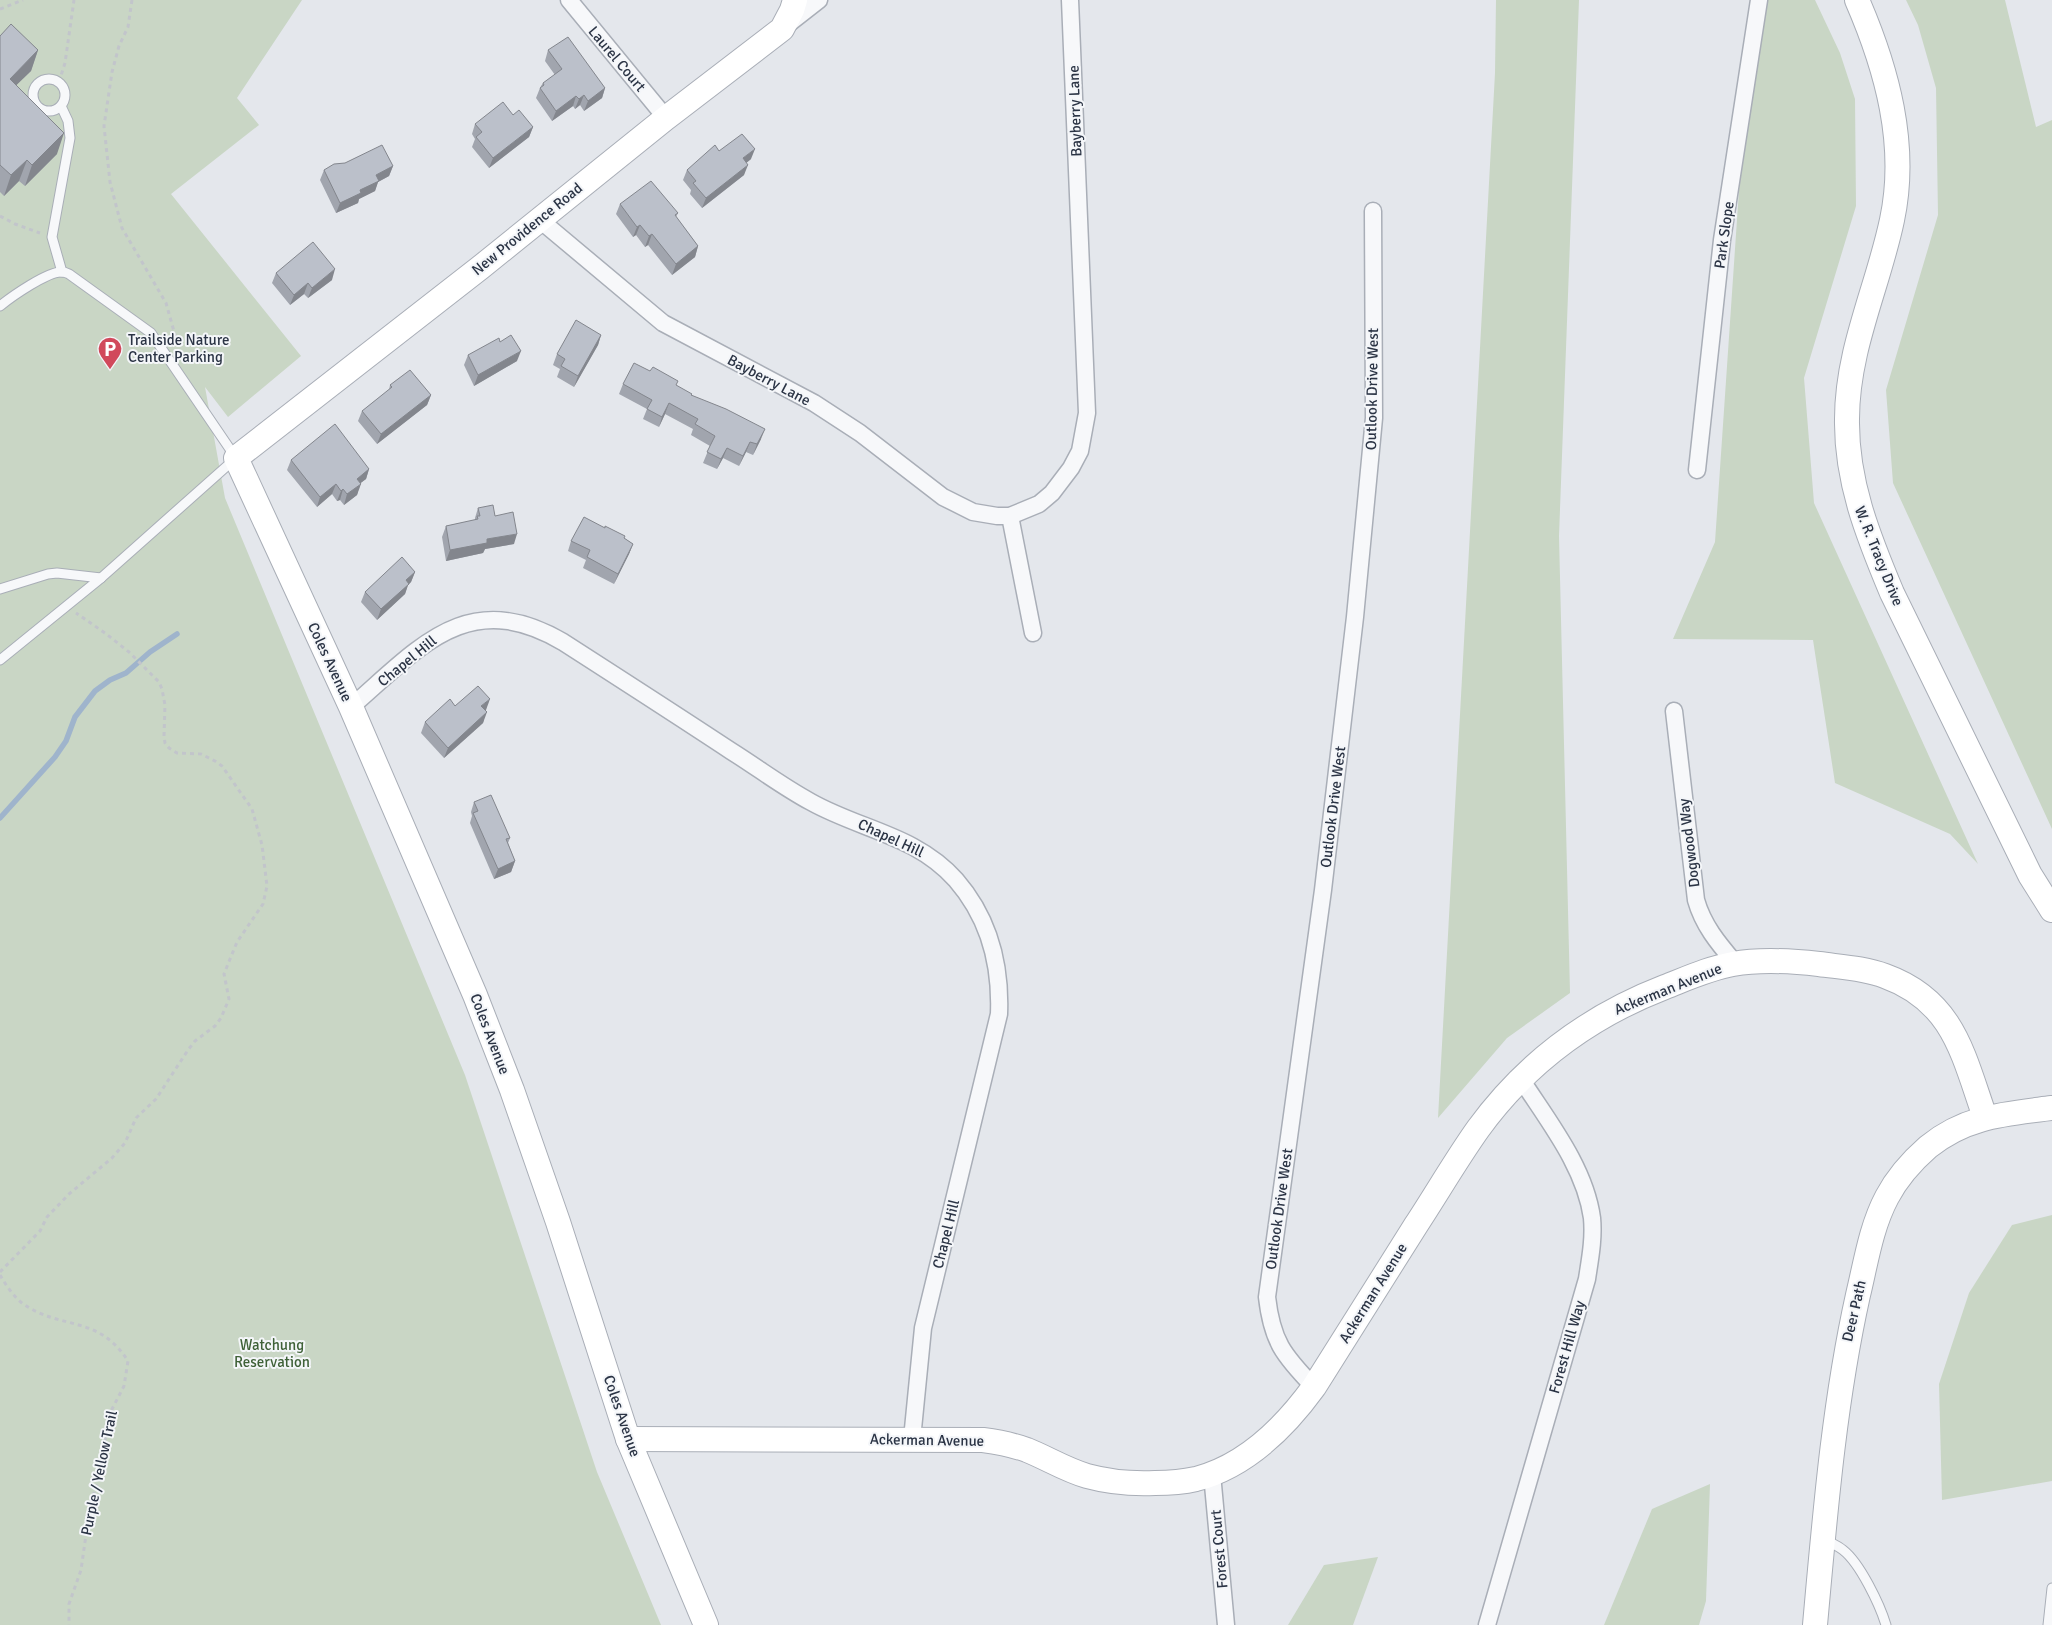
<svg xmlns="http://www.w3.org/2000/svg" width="2052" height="1625" viewBox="0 0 2052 1625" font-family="Signika,sans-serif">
	<rect width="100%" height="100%" fill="#e4e7ec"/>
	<g fill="#c9d6c5">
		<path d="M0 0H302L237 98 259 125 171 194 301 356 228 417 205 387 225 498 465 1075 597 1472 661 1625H0Z"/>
		<path d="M1496 0H1579L1559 536 1570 993 1507 1038 1438 1118 1495 73Z"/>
		<path d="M1752 0H1815L1840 53 1855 99 1856 206 1804 378 1814 503 1978 864 1950 834 1835 783 1813 640 1673 639 1715 542Z"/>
		<path d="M1906 0H2005L2036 127 2052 120V829L1893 483 1886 390 1938 215 1936 88 1918 25Z"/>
		<path d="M2052 1215V1481L1942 1500 1939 1384 1969 1293 2012 1225Z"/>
		<path d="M1710 1484 1706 1601 1699 1625H1604L1652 1509Z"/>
		<path d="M1378 1557 1353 1625H1288L1324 1565Z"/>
	</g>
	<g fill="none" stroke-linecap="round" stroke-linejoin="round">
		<path stroke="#9fb4cc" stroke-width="5.5" d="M0 818 55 757 66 741 75 717 95 691 110 680 126 673 150 652 177 634"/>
		<defs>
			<g id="lane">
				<circle cx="49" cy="95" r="16"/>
				<path d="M61 106 68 121 70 138 52 237 62 272"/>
				<path d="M0 306C11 297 48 271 62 272 64 272 67 273 69 274L151 333 236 458 101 578 0 660"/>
				<path d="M0 589 48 574 57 573 101 578"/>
				<path d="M1826 1540C1831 1543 1838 1546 1843 1550 1860 1563 1880 1605 1886 1625"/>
				<path d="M2048 1625 2052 1588"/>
			</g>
			<g id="street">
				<path d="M569 0 666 118"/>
				<path d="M787 25 819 0"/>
				<path d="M540 220 663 323 814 403 860 433 943 497 973 512 997 516H1010L1039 504 1052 493 1071 468 1080 451 1087 413 1070 0"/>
				<path d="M1697 470 1722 240 1759 0"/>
				<path d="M1010 516 1033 633"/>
				<path d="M351 707C419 648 468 586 563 642 619 678 675 714 731 751 758 768 783 787 811 802 861 830 916 835 956 880 989 918 1001 964 999 1014L923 1328 912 1439"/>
				<path d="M1674 711 1696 900C1703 925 1718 943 1735 963"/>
				<path d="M1314 1387C1283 1355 1272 1341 1267 1297L1323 890 1355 617 1374 418 1373 211"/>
				<path d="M1212 1474 1226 1625"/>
				<path d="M1487 1625 1587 1279C1590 1259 1594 1239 1592 1218 1585 1167 1548 1121 1521 1079"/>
			</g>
			<g id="secondary">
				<path d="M1857 0C1887 69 1908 145 1892 220 1878 287 1847 349 1847 419 1846 481 1868 536 1892 593L2030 875 2052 910"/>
				<path d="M628 1439 983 1440C998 1442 1013 1445 1027 1450 1047 1458 1066 1470 1087 1476 1109 1482 1132 1484 1155 1483 1168 1483 1183 1482 1196 1479 1246 1466 1285 1427 1314 1387 1348 1333 1382 1279 1416 1225 1437 1193 1456 1160 1478 1129 1526 1063 1590 1016 1665 987 1688 978 1710 968 1733 964 1760 959 1792 961 1819 964 1841 967 1864 968 1885 976 1954 1001 1963 1055 1985 1117"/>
				<path d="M706 1625 628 1439 558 1222 512 1090 475 995 351 707 236 458 481 267 666 118 782 29 792 10 795 0"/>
				<path d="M1815 1625C1825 1514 1834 1403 1858 1295 1866 1262 1871 1227 1887 1197 1897 1178 1912 1161 1928 1147 1966 1116 2005 1114 2052 1108"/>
			</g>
		</defs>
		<use href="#lane" stroke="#a9aeb7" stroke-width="11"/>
		<use href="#street" stroke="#a9aeb7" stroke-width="19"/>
		<use href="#secondary" stroke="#a9aeb7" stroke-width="26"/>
		<g stroke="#c2c5cb" stroke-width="3" stroke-dasharray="4 4" stroke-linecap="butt">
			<path d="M132 0 128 27 119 46 112 72 104 126 110 182 122 228 166 303 175 335 174 343"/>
			<path d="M0 9 23 0"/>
			<path d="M59 82 65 63 74 0"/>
			<path d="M0 216 15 224 40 233"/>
			<path d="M0 1272 40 1231 47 1217 69 1194 112 1158 125 1143 136 1118 156 1099 188 1050 195 1041 215 1026 221 1018 229 999 224 974 228 964 237 942 263 904 267 886 262 845 252 809 222 766 215 761 201 754 177 753 169 748 165 743 164 736 165 705 162 689 159 682 129 652 105 633 76 613"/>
			<path d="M0 1275C6 1285 13 1296 22 1303 61 1331 98 1314 128 1361L124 1386 111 1411 102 1455 99 1479 92 1499 89 1514 81 1570 69 1604V1625"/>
		</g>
		<use href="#lane" stroke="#f7f8fa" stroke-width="9"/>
		<use href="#street" stroke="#f7f8fa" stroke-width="16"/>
		<use href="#secondary" stroke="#fff" stroke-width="24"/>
	</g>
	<g fill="#a1a5ae">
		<path d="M0 36 38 50 31 71 16 85 57 154 25 186 19 181 4 196 0 192Z"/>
		<path d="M548 50 605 88 602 98 584 111 580 105 575 109 573 106 552 121 536 98 540 88 541 86 543 83 555 75 545 61Z"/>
		<path d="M513 115 533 127 529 137 489 168 472 147 475 139 472 134 475 124Z"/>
		<path d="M719 151 751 159 746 163 744 175 702 208 690 194 691 190 683 180 687 170Z"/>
		<path d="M393 166 389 176 378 182 375 191 359 199 358 203 336 213 320 180 324 170Z"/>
		<path d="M620 204 678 213 676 217 698 246 695 257 672 275 648 245 645 247 636 235 633 237 616 214Z"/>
		<path d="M276 273 332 280 308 298 304 294 290 305 272 283Z"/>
		<path d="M601 335 598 345 574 387 557 377 560 369 553 365 557 354Z"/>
		<path d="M500 342 517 361 474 386 464 365 468 355Z"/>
		<path d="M623 384 676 386 761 439 753 455 746 452 739 466 723 458 717 469 703 463 710 446 691 435 693 429 665 414 659 427 643 419 647 409 619 394Z"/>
		<path d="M390 385 431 395 427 405 377 444 358 421 362 411 389 390Z"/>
		<path d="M291 460 369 469 366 479 360 483 357 495 344 505 340 500 337 501 332 494 317 507 287 470Z"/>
		<path d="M478 508 495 516 514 544 485 549 483 553 446 561 442 537 446 526 475 520V518Z"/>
		<path d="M624 538 633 544 629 554 614 584 583 568 586 560 568 551 571 541Z"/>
		<path d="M415 572 411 582 408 585 405 594 377 620 361 602 365 592Z"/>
		<path d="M455 706 486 710 483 723 444 758 421 733 425 722Z"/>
		<path d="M474 802 510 838 508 843 515 861 511 872 494 879 470 823 472 816 471 812Z"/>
	</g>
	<g fill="#83868d">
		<path d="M38 50 31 71 2 99 10 79Z"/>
		<path d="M605 88 602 98 584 111 588 101Z"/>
		<path d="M584 95 580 105 575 109 579 99Z"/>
		<path d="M576 96 573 106 552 121 556 111Z"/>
		<path d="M533 127 529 137 489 168 493 158Z"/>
		<path d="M64 133 57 154 25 186 32 165Z"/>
		<path d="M755 149 751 159 739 169 743 158Z"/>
		<path d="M27 160 19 181 4 196 11 175Z"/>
		<path d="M748 165 744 175 702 208 706 198Z"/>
		<path d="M393 166 389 176 378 182 375 191 359 199 358 203 336 213 340 203 360 190 376 175Z"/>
		<path d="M640 225 636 235 633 237 637 227Z"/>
		<path d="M652 234 648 245 645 247 649 236Z"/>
		<path d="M698 246 695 257 672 275 676 264Z"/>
		<path d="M335 269 332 280 308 298 312 288Z"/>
		<path d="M308 283 304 294 290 305 294 295Z"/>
		<path d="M601 335 598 345 574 387 578 376Z"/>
		<path d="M521 351 517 361 474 386 478 375Z"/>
		<path d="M431 395 427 405 377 444 381 434Z"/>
		<path d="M669 403 665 414 659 427 662 417Z"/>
		<path d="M765 429 761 439 753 455 757 444Z"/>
		<path d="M750 442 746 452 739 466 743 456Z"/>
		<path d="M727 448 723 458 717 469 721 459Z"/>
		<path d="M369 469 366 479 353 489 357 479Z"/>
		<path d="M336 484 332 494 317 507 320 497Z"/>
		<path d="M361 484 357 495 344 505 347 494Z"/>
		<path d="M343 489 340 500 337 501 341 491Z"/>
		<path d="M517 534 514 544 485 549 483 553 446 561 450 550 487 539Z"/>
		<path d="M633 544 629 554 614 584 618 574Z"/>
		<path d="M415 572 411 582 408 585 405 594 377 620 381 609 406 580Z"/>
		<path d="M490 699 486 710 477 717 481 706Z"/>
		<path d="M487 712 483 723 444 758 448 748Z"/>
		<path d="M515 861 511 872 494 879 498 869Z"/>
	</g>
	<g fill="#bbc0ca" stroke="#83868d">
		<path d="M11 24 38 50 10 79 64 133 32 165 27 160 11 175 0 165V36Z"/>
		<path d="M568 37 605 88 588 101 584 95 579 99 576 96 556 111 540 88 544 85 543 83 562 69 548 50Z"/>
		<path d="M503 102 513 115 519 110 533 127 493 158 476 137 482 132 475 124Z"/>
		<path d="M742 134 755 149 743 158 748 165 706 198 693 183 696 181 687 170 715 145 719 151Z"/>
		<path d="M382 145 393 166 376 175 379 181 360 190 361 193 340 203 324 170 334 164 345 163Z"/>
		<path d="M651 181 678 213 675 215 698 246 676 264 652 234 649 236 640 225 637 227 620 204Z"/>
		<path d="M313 242 335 269 312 288 308 283 294 295 276 273Z"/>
		<path d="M576 320 601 335 578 376 561 366 565 359 557 354Z"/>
		<path d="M511 335 521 351 478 375 468 355 499 338 500 342Z"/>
		<path d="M634 363 650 371 653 367 678 381 676 385 692 394 691 395 726 409 765 429 757 444 750 442 743 456 727 448 721 459 707 452 715 436 695 424 698 419 669 403 662 417 647 409 652 400 623 384Z"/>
		<path d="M410 370 431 395 381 434 362 411 392 387 390 385Z"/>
		<path d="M335 424 369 469 357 479 361 484 347 494 343 489 341 491 336 484 320 497 291 460Z"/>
		<path d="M493 505 495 516 513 512 517 534 487 539V543L450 550 446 526 478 519 477 516H480L478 508Z"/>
		<path d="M584 517 605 528V526L625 536 624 538 633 544 618 574 587 557 590 550 571 541Z"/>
		<path d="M402 557 415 572 406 580 409 584 381 609 365 592Z"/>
		<path d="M478 686 490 699 481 706 487 712 448 748 425 722 450 699 455 706Z"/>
		<path d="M491 795 510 838 506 839 515 861 498 869 473 813 478 811 474 802Z"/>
	</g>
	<defs>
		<symbol id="parking-pin" viewBox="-11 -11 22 30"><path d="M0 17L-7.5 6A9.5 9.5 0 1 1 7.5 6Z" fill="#d1495b" stroke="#f4f6f9"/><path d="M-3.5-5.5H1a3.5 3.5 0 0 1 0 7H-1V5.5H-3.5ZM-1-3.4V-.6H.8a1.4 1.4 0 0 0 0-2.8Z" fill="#fff"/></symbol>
	</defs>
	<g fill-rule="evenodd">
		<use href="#parking-pin" x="96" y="335" width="28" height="38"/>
	</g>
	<g text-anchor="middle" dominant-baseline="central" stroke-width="4" stroke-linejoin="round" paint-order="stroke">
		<g font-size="15" fill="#2b3445" stroke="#f4f6f9">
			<text transform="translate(617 59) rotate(50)">Laurel Court</text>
			<text transform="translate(1075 111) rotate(-92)">Bayberry Lane</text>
			<text transform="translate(527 229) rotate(-39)">New Providence Road</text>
			<text transform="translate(1724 235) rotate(-82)">Park Slope</text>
			<text transform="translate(769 380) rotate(28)">Bayberry Lane</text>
			<text transform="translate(1372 389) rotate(-89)">Outlook Drive West</text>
			<text transform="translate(1879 556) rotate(68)">W. R. Tracy Drive</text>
			<text transform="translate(407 661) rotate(-39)">Chapel Hill</text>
			<text transform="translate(330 662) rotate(65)">Coles Avenue</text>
			<text transform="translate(1333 807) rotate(-83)">Outlook Drive West</text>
			<text transform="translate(891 838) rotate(25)">Chapel Hill</text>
			<text transform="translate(1689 843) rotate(-97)">Dogwood Way</text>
			<text transform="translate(1668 989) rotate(-22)">Ackerman Avenue</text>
			<text transform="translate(490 1034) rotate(69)">Coles Avenue</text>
			<text transform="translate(1279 1209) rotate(-82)">Outlook Drive West</text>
			<text transform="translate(946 1234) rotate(-76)">Chapel Hill</text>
			<text transform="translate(1373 1293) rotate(-58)">Ackerman Avenue</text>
			<text transform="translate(1854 1311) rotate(-77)">Deer Path</text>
			<text transform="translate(1567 1347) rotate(-74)">Forest Hill Way</text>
			<text transform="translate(622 1416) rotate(71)">Coles Avenue</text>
			<text transform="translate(927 1440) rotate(1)">Ackerman Avenue</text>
			<text transform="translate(99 1473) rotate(-78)">Purple / Yellow Trail</text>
			<text transform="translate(1219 1549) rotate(-95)">Forest Court</text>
		</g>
		<g font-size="15" fill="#2b3445" stroke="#f4f6f9" text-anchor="start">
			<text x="128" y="340">Trailside Nature<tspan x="128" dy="17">Center Parking</tspan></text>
		</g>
		<g font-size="15" fill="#3f6138" stroke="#f4f6f9">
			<text x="272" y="1345">Watchung<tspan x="272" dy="17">Reservation</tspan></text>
		</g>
	</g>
</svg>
